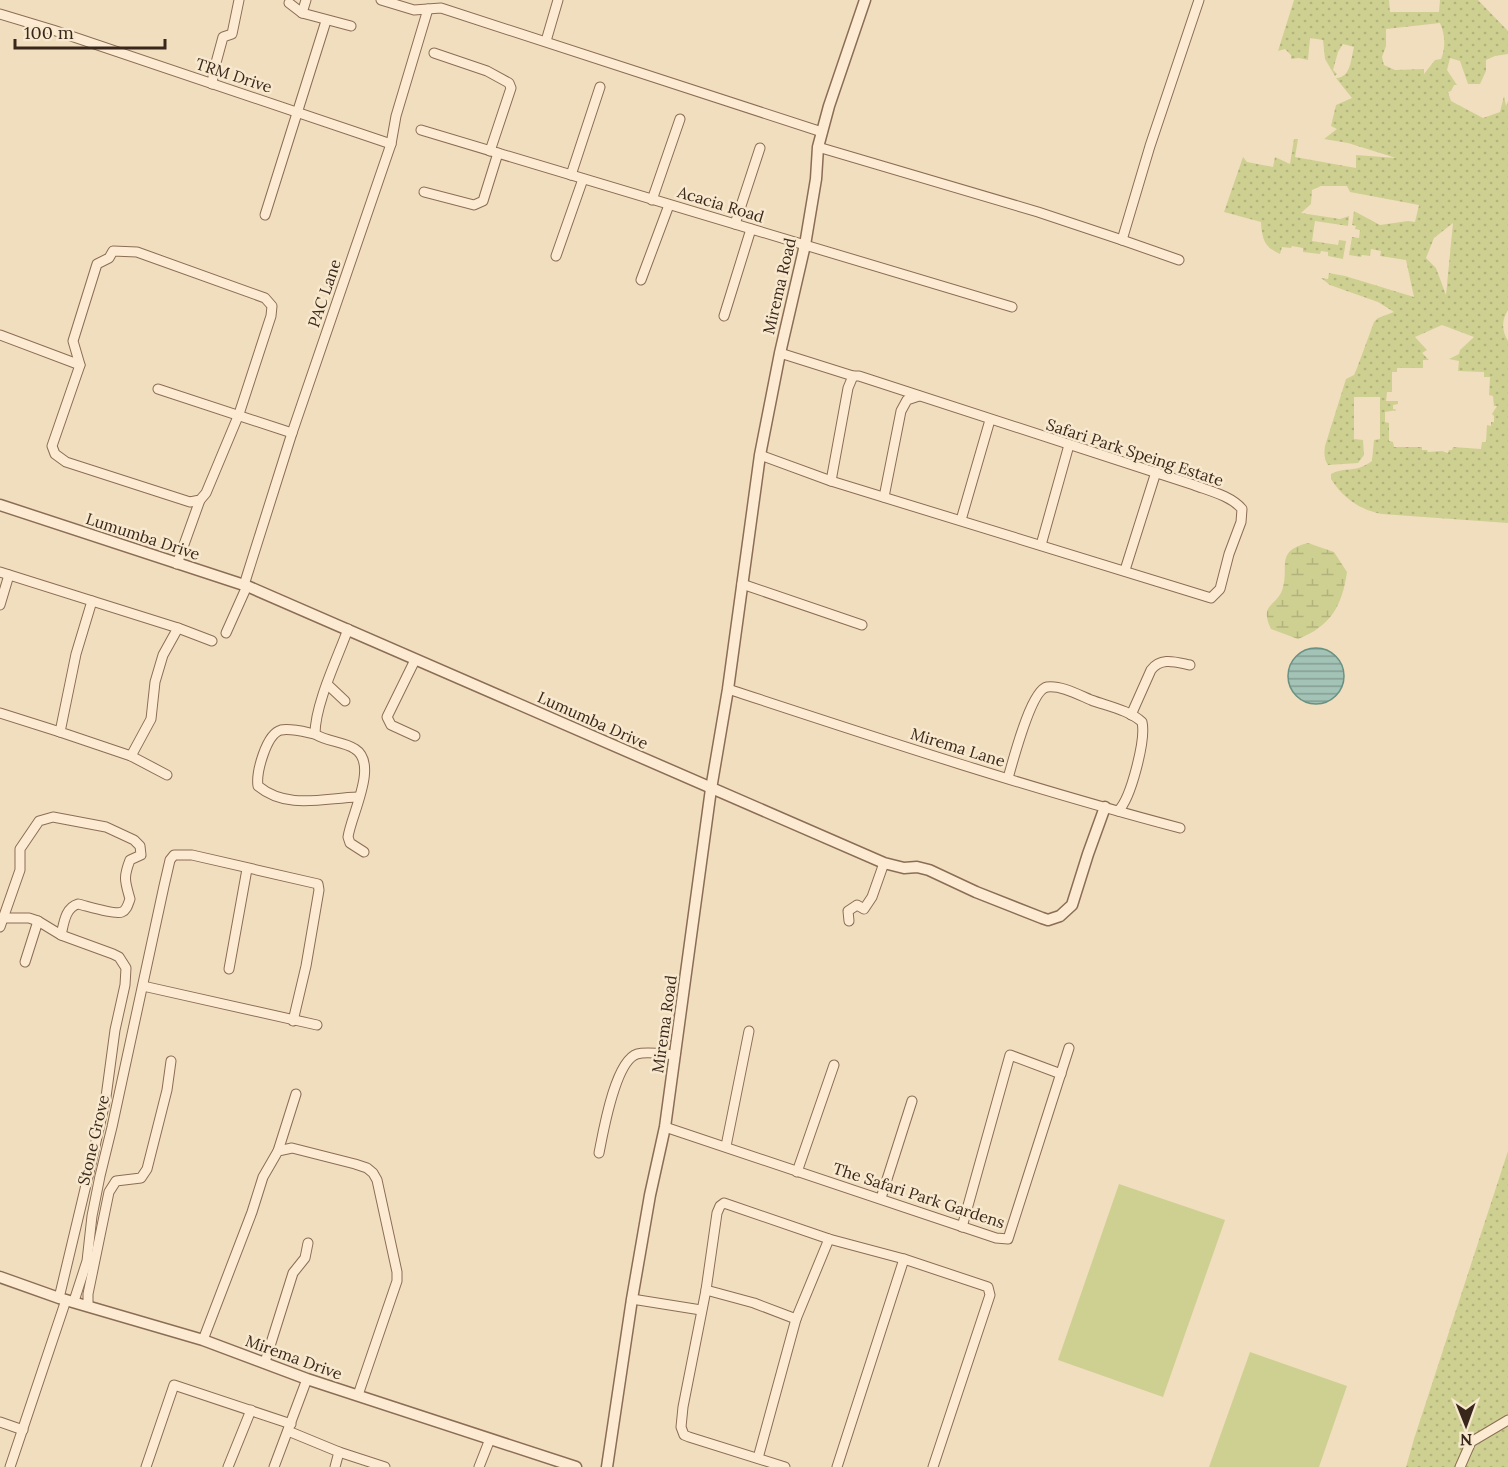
<svg xmlns="http://www.w3.org/2000/svg" width="1508" height="1467" viewBox="0 0 1508 1467" font-family="Lora,serif">
	<defs>
		<pattern id="grass-dots" width="8" height="8" patternUnits="userSpaceOnUse" patternTransform="scale(1.5)"><rect width="8" height="8" fill="#ced091"/><path d="M2 2h.1M6 6h.1" fill="none" stroke="#b2b37c" stroke-width="1.8" stroke-linecap="round"/></pattern>
		<pattern id="wetland-marsh" width="20" height="14" patternUnits="userSpaceOnUse" patternTransform="scale(1.5)"><rect width="20" height="14" fill="#ced091"/><path d="M1 5h8M5 5V1M11 12h8M15 12V8" fill="none" stroke="#b2b37c"/></pattern>
		<pattern id="water-rules" width="6" height="5" patternUnits="userSpaceOnUse" patternTransform="scale(1.5)"><rect width="6" height="5" fill="#a2c3b6"/><path d="M0 2.5h6" fill="none" stroke="#859e93"/></pattern>
	</defs>
	<rect width="100%" height="100%" fill="#f1debe"/>
	<g fill="url(#grass-dots)" fill-rule="evenodd">
		<path d="M1294 0H1389L1390 12H1439L1440 0H1478L1508 31V54L1495 56 1486 60V71L1480 84H1468L1460 61 1450 58 1447 70 1457 85H1454L1451 91 1448 92 1451 101 1483 118 1500 112 1504 96 1506 106 1508 101V310C1501 321 1502 331 1508 341V523L1382 514C1360 510 1343 498 1331 479V474C1346 466 1354 474 1372 461L1374 440 1380 439V397H1354V439L1363 440 1364 455 1358 463 1328 465C1324 460 1324 452 1325 446L1346 379 1354 375 1357 368 1374 322 1378 318 1394 312 1378 302 1330 285 1321 278 1328 279 1329 273 1345 276 1414 297 1406 260 1380 256 1381 251 1371 249 1370 256 1362 255 1361 257 1349 255 1352 237 1359 238 1360 230 1355 229 1356 226 1352 225 1354 211 1380 225 1408 221 1415 222 1419 205 1350 192 1347 186H1321L1312 190 1311 204 1301 213 1340 219 1349 216 1348 226 1315 221 1312 241 1338 245 1339 240 1346 241 1343 259 1328 256V252L1321 251 1320 254 1303 252V248L1292 246 1291 248 1282 247 1280 254C1264 247 1262 239 1261 222L1224 212 1243 157 1247 162 1273 167 1275 157 1290 164 1294 139H1298L1295 157 1356 168V155L1396 158 1348 143 1324 139 1337 129 1331 126 1336 105 1352 98 1336 78C1351 78 1351 58 1354 47L1343 44 1338 52 1333 70 1337 74 1335 76 1325 59 1323 40 1310 38 1308 60 1299 58 1291 59V55L1285 49 1278 51ZM1440 23C1445 34 1446 48 1441 59L1435 60 1424 74V69L1395 70 1384 65 1382 57 1386 46V29ZM1453 223 1446 295 1436 268 1426 258 1434 238ZM1442 325 1474 337 1460 350 1459 354 1449 359 1459 361 1458 371 1484 372V377H1490L1489 395 1493 396 1494 406H1497L1492 414 1494 416V422H1491V426L1487 425 1486 442H1482L1481 449 1453 447 1452 450H1449L1448 453 1442 451 1428 452 1427 450H1422V447H1394L1393 442 1389 441V423L1385 422V412L1397 410 1393 409V405L1398 404V401H1386L1387 392H1392V372H1397V368H1423V360H1429L1422 353 1427 350 1415 337Z"/>
		<path d="M1508 1151V1467H1406L1414 1439Z"/>
	</g>
	<path fill="url(#wetland-marsh)" d="M1308 543 1334 552 1347 572C1342 606 1331 626 1298 639L1271 629C1258 603 1279 606 1283 587 1289 566 1275 551 1308 543Z"/>
	<g fill="#ced091">
		<path d="M1119 1184 1225 1220 1163 1397 1058 1360Z"/>
		<path d="M1250 1352 1347 1386 1319 1467H1209Z"/>
	</g>
	<circle fill="url(#water-rules)" stroke="#689183" stroke-width="1.5" cx="1316" cy="676" r="28"/>
	<g fill="none" stroke-linecap="round" stroke-linejoin="round">
		<defs>
			<g id="minor">
				<path d="M381 0 414 10 441 8 822 132"/>
				<path d="M289 3 302 13 351 26"/>
				<path d="M302 13 306 0"/>
				<path d="M0 14 53 30 391 144"/>
				<path d="M546 41 558 0"/>
				<path d="M434 53 487 71 509 83 511 88 490 151"/>
				<path d="M212 84 214 70 223 37 232 34 239 0"/>
				<path d="M421 130 1012 307"/>
				<path d="M818 147 1038 212 1122 240 1150 146 1199 0"/>
				<path d="M571 175 600 87"/>
				<path d="M424 192 474 205 483 201 498 153"/>
				<path d="M652 200 680 119"/>
				<path d="M265 215 326 21"/>
				<path d="M735 224 760 148"/>
				<path d="M1122 240 1179 260"/>
				<path d="M113 251 137 252 265 298 272 306 271 316 239 414 206 493 200 500 190 502 66 462 55 454 52 446 80 365 73 341 97 264 109 258Z"/>
				<path d="M556 256 583 179"/>
				<path d="M641 280 669 205"/>
				<path d="M724 316 751 229"/>
				<path d="M0 335 80 365"/>
				<path d="M158 389 292 433"/>
				<path d="M760 455 831 481 1211 598 1220 589 1229 554 1241 522 1242 509C1231 496 1210 491 1194 485L859 376H853L780 353"/>
				<path d="M831 481 848 388 853 376"/>
				<path d="M884 497 901 411 907 400 919 396"/>
				<path d="M961 520 990 420"/>
				<path d="M1041 545 1069 445"/>
				<path d="M177 564 200 500"/>
				<path d="M1125 570 1156 472"/>
				<path d="M0 572 178 628 212 641"/>
				<path d="M742 584 862 625"/>
				<path d="M244 585 292 433 391 144 396 116 428 9"/>
				<path d="M92 601 76 654 60 732 131 756 167 775"/>
				<path d="M0 605 9 575"/>
				<path d="M348 629C338 657 315 704 315 734 327 742 343 741 355 749 379 764 351 815 348 837L350 843 364 852"/>
				<path d="M226 633 247 586"/>
				<path d="M327 684 345 701"/>
				<path d="M728 689C877 738 1028 788 1180 828"/>
				<path d="M0 713 60 732"/>
				<path d="M1131 715 1151 670C1161 657 1175 662 1190 665"/>
				<path d="M315 734C305 732 291 728 281 730 266 734 256 773 258 786 287 810 324 798 358 797"/>
				<path d="M415 736 391 725 387 717 415 660"/>
				<path d="M131 756 151 719 155 682 163 655 178 628"/>
				<path d="M1008 778C1013 761 1031 690 1047 687 1061 685 1079 695 1091 700 1107 706 1129 710 1142 722 1146 739 1131 799 1118 811"/>
				<path d="M3 918H29L38 921 61 935 113 954 119 957 126 968 125 985 115 1030 106 1097 91 1164 59 1298"/>
				<path d="M849 921 848 911 857 905 864 909 872 897 884 863"/>
				<path d="M0 927 20 870V849L39 821 53 817 106 827 134 840 140 846 141 855 130 860C123 878 125 881 130 899 128 904 127 910 122 912 115 915 87 906 78 904 65 908 64 923 61 935"/>
				<path d="M25 962 38 921"/>
				<path d="M229 969 247 869"/>
				<path d="M143 986 317 1025"/>
				<path d="M665 1127 996 1238 1008 1239 1069 1048"/>
				<path d="M726 1146 749 1031"/>
				<path d="M278 1151 296 1094"/>
				<path d="M599 1153C603 1133 615 1061 637 1054 647 1051 663 1054 675 1055"/>
				<path d="M797 1172 834 1065"/>
				<path d="M881 1198 912 1101"/>
				<path d="M962 1227 1010 1055 1061 1074"/>
				<path d="M706 1290 754 1303 796 1319"/>
				<path d="M632 1299 701 1310"/>
				<path d="M74 1301 87 1261 92 1216 100 1176 112 1127 164 886 170 860 174 855H192L318 884 319 890 306 966 293 1021"/>
				<path d="M88 1305V1294L109 1192 116 1181 141 1178 147 1169 167 1090 171 1061"/>
				<path d="M203 1340 252 1212 263 1177 278 1151 292 1148 355 1164 367 1168 373 1173 377 1180 397 1272V1281L358 1395"/>
				<path d="M265 1362 293 1273 305 1258 308 1243"/>
				<path d="M0 1422 23 1430"/>
				<path d="M288 1431 339 1452 335 1467"/>
				<path d="M339 1452 385 1467"/>
				<path d="M758 1458 796 1319 829 1239"/>
				<path d="M10 1467 66 1300"/>
				<path d="M146 1467 174 1385 291 1424"/>
				<path d="M228 1467 251 1410"/>
				<path d="M274 1467 307 1379"/>
				<path d="M479 1467 490 1439"/>
				<path d="M785 1467 689 1437 684 1435 681 1427 683 1407 706 1290 717 1213 720 1206 724 1203 829 1239 904 1259 988 1287 990 1295 933 1467"/>
				<path d="M837 1467 904 1259"/>
				<path d="M1460 1467 1471 1442 1508 1420"/>
			</g>
			<g id="tertiary">
				<path d="M0 505 247 586 884 863 904 868 917 867 929 870 976 892 1042 918 1048 920 1060 916 1072 905 1088 854 1105 807"/>
				<path d="M0 1277 59 1298 203 1340 307 1379 576 1467"/>
				<path d="M607 1467 632 1299 650 1195 665 1127 711 789 728 689 760 455 780 353 805 245 816 179 818 147 829 106 865 0"/>
			</g>
		</defs>
		<use href="#minor" stroke="#8b6d55" stroke-width="11"/>
		<use href="#tertiary" stroke="#8b6d55" stroke-width="13"/>
		<use href="#minor" stroke="#fcebd2" stroke-width="9"/>
		<use href="#tertiary" stroke="#fcebd2" stroke-width="10"/>
	</g>
	<g text-anchor="middle" dominant-baseline="central" stroke-width="5" stroke-linejoin="round" paint-order="stroke">
		<g font-size="16" fill="#39271b" stroke="#f8e8ce">
			<text transform="translate(234 75) rotate(18)">TRM Drive</text>
			<text transform="translate(721 204) rotate(17)">Acacia Road</text>
			<text transform="translate(779 286) rotate(-77)">Mirema Road</text>
			<text transform="translate(324 293) rotate(-71)">PAC Lane</text>
			<text transform="translate(1135 452) rotate(18)">Safari Park Speing Estate</text>
			<text transform="translate(143 536) rotate(18)">Lumumba Drive</text>
			<text transform="translate(593 720) rotate(24)">Lumumba Drive</text>
			<text transform="translate(958 747) rotate(17)">Mirema Lane</text>
			<text transform="translate(664 1024) rotate(-82)">Mirema Road</text>
			<text transform="translate(93 1140) rotate(-77)">Stone Grove</text>
			<text transform="translate(919 1195) rotate(18)">The Safari Park Gardens</text>
			<text transform="translate(294 1357) rotate(20)">Mirema Drive</text>
		</g>
	</g>
	<g transform="translate(1466 1425) rotate(179)" stroke="#f8e8ce" stroke-width="4.5" paint-order="stroke">
	<path d="M0-4.5L10 22L0 15L-10 22Z" fill="#39271b"/>
	<text y="-9" font-size="16" font-weight="bold" text-anchor="middle" fill="#39271b">N</text>
	</g>
	<path d="M15 39v9h150v-9" fill="none" stroke="#39271b" stroke-width="3"/>
	<text x="24" y="39" font-size="18" fill="#39271b" stroke="#f8e8ce" stroke-width="4.5" paint-order="stroke">100 m</text>
</svg>
